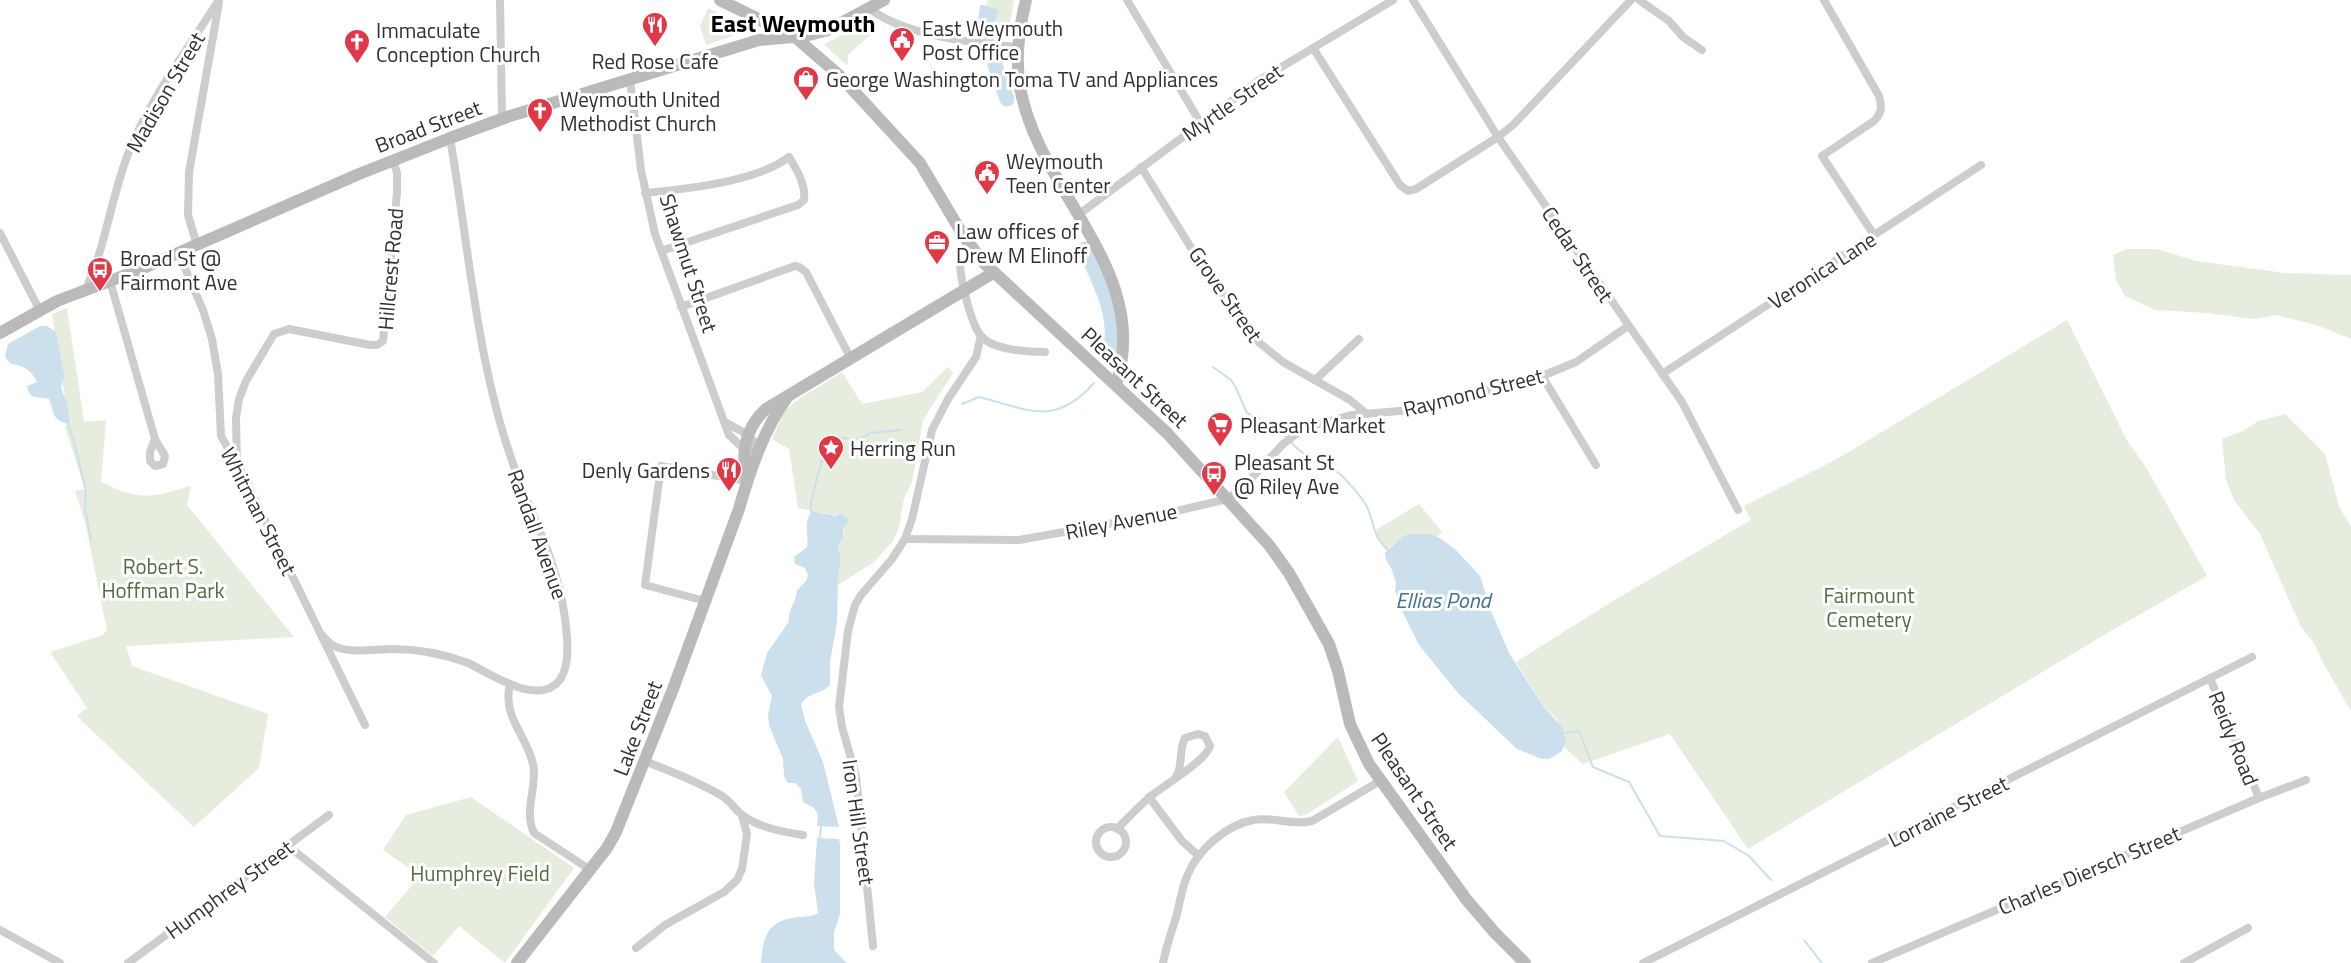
<svg xmlns="http://www.w3.org/2000/svg" width="2351" height="963" viewBox="0 0 2351 963" font-family="'Titillium Web',sans-serif">
	<rect width="100%" height="100%" fill="#fff"/>
	<g fill="#e6eddf">
		<path d="M988 0H1014L1009 28 1003 35H993V24L986 5Z"/>
		<path d="M708 8 746 26 747 31 706 45 700 26Z"/>
		<path d="M865 24H874L878 28 848 55V65L844 63 824 44Z"/>
		<path d="M2127 249H2157L2196 261 2285 273 2351 275V339L2319 326 2276 315 2254 319 2208 313 2155 310 2125 296 2116 280 2113 255Z"/>
		<path d="M67 308 84 422 106 420 101 482C141 501 149 498 191 486L187 505 294 637 126 646 132 666 268 714 259 768 194 827 84 723 77 716 87 708 50 652 103 635 107 630 86 526 75 491 85 489 65 427 69 423 52 314Z"/>
		<path d="M2067 320 2126 439 2147 469 2207 576 2109 632 1748 849 1670 734 1583 764 1564 747 1565 734 1556 718 1543 706 1516 662 1608 604 1751 520 1744 506 1837 459Z"/>
		<path d="M948 367 953 373 923 420 912 482 904 498 899 527 893 541 874 562 838 585V575L841 561 838 545 843 539 844 524 838 516 798 508 789 449 772 439 785 410 799 399 842 372 862 404 922 392Z"/>
		<path d="M2285 414 2325 454 2339 506 2351 527V711L2323 663 2314 643 2301 627 2260 534 2234 500 2226 480 2222 439 2245 430 2258 421Z"/>
		<path d="M1419 504 1442 532 1437 537 1429 534 1402 537 1386 551 1374 531Z"/>
		<path d="M1338 737 1358 781 1306 815 1299 816 1284 792Z"/>
		<path d="M471 797 574 868 505 963 459 926 433 956 385 917 420 876 383 850 406 815Z"/>
	</g>
	<g fill="#cbe0ec">
		<path d="M980 5H984L999 10 994 23 997 29 993 35 1001 69 1000 83 991 68 986 55 983 34 978 22Z"/>
		<path d="M40 326H47L56 332 64 376 61 388 67 403 70 422 68 424C50 419 55 412 49 399 38 396 30 401 27 386L37 382C32 371 23 365 11 364L5 357 8 344Z"/>
		<path d="M812 511 836 516 841 513 849 519 843 529V539L838 545 841 561 838 575 837 623 830 662V685C821 695 810 691 801 704L805 721 823 762 839 827 817 826 818 814 814 808 803 802 801 789 795 783H788L784 776 783 759 769 725 768 715 772 696 761 675 767 653 788 623 790 611 795 600 797 590 806 581 808 575 805 568 795 564 794 557 807 547C809 533 803 523 812 511Z"/>
		<path d="M1409 534H1430L1440 538 1456 550 1480 576 1491 611 1509 653 1543 706 1563 728 1566 742 1561 752 1549 759H1542L1517 749 1458 693 1419 645 1403 613 1395 591 1396 583 1392 570 1386 560 1385 553 1402 537Z"/>
		<path d="M817 838 839 839 840 844V914L834 932V950L847 963H761C763 934 769 920 799 917 806 916 812 917 818 913L814 883Z"/>
	</g>
	<g fill="none" stroke-linecap="round" stroke-linejoin="round">
		<g stroke="#cbe0ec" stroke-width="2">
			<path d="M1110 355 1111 347 1115 348"/>
			<path d="M1213 367 1231 380 1235 386 1247 413 1274 427 1286 437"/>
			<path d="M962 404 979 397C1028 409 1054 428 1094 383"/>
			<path d="M68 424 73 438 86 491 85 508 91 540"/>
			<path d="M1290 441C1309 464 1329 460 1346 480 1353 488 1361 496 1366 505 1376 524 1370 533 1388 550"/>
			<path d="M811 513V502L826 444 830 440 837 438 859 439 871 433 901 430"/>
			<path d="M1563 733 1579 731 1593 767 1629 782 1660 836 1724 841 1749 856 1771 880"/>
			<path d="M820 839 821 824"/>
			<path d="M1804 940 1822 963"/>
		</g>
		<g stroke="#cbe0ec" stroke-width="15">
			<path d="M995 65 1007 99"/>
			<path d="M1085 249C1099 282 1117 311 1111 347"/>
		</g>
		<g stroke="#cdcdcd" stroke-width="8">
			<path d="M500 0 502 119"/>
			<path d="M1127 0 1200 122"/>
			<path d="M1413 0 1498 137 1682 402 1738 510"/>
			<path d="M1639 0 1669 21 1683 37 1702 50"/>
			<path d="M1824 0 1879 96C1882 107 1882 113 1874 121L1822 156 1874 235"/>
			<path d="M870 9C906 36 973 43 1018 47"/>
			<path d="M1313 48 1400 185 1408 191 1416 189 1498 137 1513 125 1631 0"/>
			<path d="M630 79 641 170 655 234 729 435 743 448 761 449"/>
			<path d="M1141 167 1203 267 1256 340 1283 362 1350 400 1367 414"/>
			<path d="M645 193C686 189 756 182 789 157 797 170 806 185 804 200L798 205 661 251"/>
			<path d="M1078 215 1258 81 1393 0"/>
			<path d="M0 233 39 309"/>
			<path d="M197 245 188 215 189 172 219 3"/>
			<path d="M178 252 203 310 212 339 218 374 221 436 241 471 365 725"/>
			<path d="M960 265C961 281 971 326 982 337 994 350 1028 352 1045 352"/>
			<path d="M110 281 155 439 150 452V461L155 466 163 464 165 456 155 439"/>
			<path d="M86 289C106 245 111 198 128 154 149 100 188 48 219 0"/>
			<path d="M681 307 795 266 799 267 806 272 851 359"/>
			<path d="M1662 374 1981 165"/>
			<path d="M1542 376 1596 465"/>
			<path d="M1315 380 1359 339"/>
			<path d="M725 422 748 435 761 449"/>
			<path d="M237 463 236 418 239 399 246 381 274 334 289 329 370 345H377L383 341 397 193V173L393 160"/>
			<path d="M905 539 1019 540 1159 515 1228 499 1247 483 1283 444 1304 428 1351 415 1412 410 1542 376 1576 362 1628 326"/>
			<path d="M705 601 645 585 661 466 747 481"/>
			<path d="M321 634C325 638 329 644 334 646 350 654 375 649 392 649 418 649 444 654 468 663 490 673 537 707 559 681 568 670 568 652 567 638 563 577 542 538 520 483 477 373 470 253 450 138"/>
			<path d="M2210 678 2259 798"/>
			<path d="M510 684C502 717 526 734 533 764 538 787 523 810 534 833L589 869"/>
			<path d="M645 761C671 772 698 781 722 796 731 801 736 812 745 817 761 828 784 832 803 835"/>
			<path d="M1149 797 1182 841 1199 856"/>
			<circle cx="1111" cy="842" r="15"/>
			<path d="M1117 829C1128 818 1139 806 1151 796 1164 785 1206 761 1210 746L1205 736 1198 734 1185 738C1178 751 1184 763 1176 777"/>
			<path d="M285 848 297 853 434 963"/>
			<path d="M0 930 60 963"/>
			<path d="M873 946 856 776 842 727 839 707 848 631 855 605 861 595 892 559 905 539 912 519 932 430 948 399 976 357 981 336"/>
			<path d="M636 948 665 925 724 892 737 880 742 869 747 834 742 816"/>
			<path d="M128 963 329 815"/>
			<path d="M1163 963C1166 946 1172 931 1177 914 1180 901 1182 887 1188 874 1198 850 1226 825 1253 820 1273 816 1292 826 1312 821L1380 781"/>
			<path d="M1643 963 2252 657"/>
			<path d="M1872 963 2259 798 2306 780"/>
			<path d="M2184 963 2248 928"/>
		</g>
		<g stroke="#bababa" stroke-width="12">
			<path d="M720 0 795 37 839 75 920 163 963 235 983 262 1167 433 1269 545 1289 573 1329 644 1338 671 1350 724 1369 764 1466 899 1495 933 1525 963"/>
			<path d="M1026 0C1019 28 1015 58 1020 87 1038 192 1153 271 1116 384"/>
			<path d="M0 333 57 301 139 270 359 174 450 138 510 116 759 40 805 36 828 30 884 0"/>
			<path d="M747 481C741 453 744 429 766 409L993 273"/>
			<path d="M517 963 607 848 616 832 673 689 739 509C750 470 764 429 788 396"/>
		</g>
	</g>
	<defs>
		<symbol id="restaurant-pin" viewBox="-11 -11 22 30"><path d="M0 17L-7.5 6A9.5 9.5 0 1 1 7.5 6Z" fill="#e23747" stroke="#fff"/><path d="M-5-6h1v4h1v-4h1v4h1v-4h1v5L-1.5 .5V6h-2V.5L-5-1ZM5-6V6H3V1.5H1.5Q1.5-4 5-6Z" fill="#fff"/></symbol>
		<symbol id="civic-pin" viewBox="-11 -11 22 30"><path d="M0 17L-7.5 6A9.5 9.5 0 1 1 7.5 6Z" fill="#e23747" stroke="#fff"/><path d="M-.6-6.5H3V-4.5H.6V-3L4-1V1h2V6H-6V1h2V-1L-.6-3ZM-1.2 2.5V6h2.4V2.5Z" fill="#fff"/></symbol>
		<symbol id="church-pin" viewBox="-11 -11 22 30"><path d="M0 17L-7.5 6A9.5 9.5 0 1 1 7.5 6Z" fill="#e23747" stroke="#fff"/><path d="M-1.2-6h2.4v3.5h3.3v2.4h-3.3V6h-2.4V-.1h-3.3v-2.4h3.3Z" fill="#fff"/></symbol>
		<symbol id="shop-pin" viewBox="-11 -11 22 30"><path d="M0 17L-7.5 6A9.5 9.5 0 1 1 7.5 6Z" fill="#e23747" stroke="#fff"/><path d="M-5-2.5h2.3a2.7 3.5 0 0 1 5.4 0H5L5.5 6h-11ZM-1.5-2.5h3a1.5 2.3 0 0 0-3 0Z" fill="#fff"/></symbol>
		<symbol id="office-pin" viewBox="-11 -11 22 30"><path d="M0 17L-7.5 6A9.5 9.5 0 1 1 7.5 6Z" fill="#e23747" stroke="#fff"/><path d="M-6-3h4V-5.5h4V-3h4V5H-6ZM-1-4.5V-3h2v-1.5ZM-6 0V1H6V0Z" fill="#fff"/></symbol>
		<symbol id="bus-pin" viewBox="-11 -11 22 30"><path d="M0 17L-7.5 6A9.5 9.5 0 1 1 7.5 6Z" fill="#e23747" stroke="#fff"/><path d="M-5-6H5V4H4V6H2V4H-2V6H-4V4H-5ZM-3.5-4V0h7V-4ZM-3.5 1.2v1.5H-2V1.2ZM2 1.2v1.5H3.5V1.2Z" fill="#fff"/></symbol>
		<symbol id="supermarket-pin" viewBox="-11 -11 22 30"><path d="M0 17L-7.5 6A9.5 9.5 0 1 1 7.5 6Z" fill="#e23747" stroke="#fff"/><path d="M-6-5.5h2.5l.6 2H6L4.5 2H-2.5L-4.4-4H-6ZM-1.5 3.2a1.3 1.3 0 1 0 .1 0ZM3 3.2a1.3 1.3 0 1 0 .1 0Z" fill="#fff"/></symbol>
		<symbol id="sight-pin" viewBox="-11 -11 22 30"><path d="M0 17L-7.5 6A9.5 9.5 0 1 1 7.5 6Z" fill="#e23747" stroke="#fff"/><path d="M0-6L1.8-2.2L6-1.7L2.9 1.2L3.7 5.4L0 3.3L-3.7 5.4L-2.9 1.2L-6-1.7L-1.8-2.2Z" fill="#fff"/></symbol>
	</defs>
	<g fill-rule="evenodd">
		<use href="#restaurant-pin" x="640" y="10" width="30" height="40"/>
		<use href="#civic-pin" x="887" y="25" width="30" height="40"/>
		<use href="#church-pin" x="342" y="27" width="30" height="40"/>
		<use href="#shop-pin" x="791" y="64" width="30" height="40"/>
		<use href="#church-pin" x="525" y="96" width="30" height="40"/>
		<use href="#civic-pin" x="972" y="158" width="30" height="40"/>
		<use href="#office-pin" x="922" y="228" width="30" height="40"/>
		<use href="#bus-pin" x="85" y="255" width="30" height="40"/>
		<use href="#supermarket-pin" x="1205" y="410" width="30" height="40"/>
		<use href="#sight-pin" x="816" y="433" width="30" height="40"/>
		<use href="#restaurant-pin" x="714" y="455" width="30" height="40"/>
		<use href="#bus-pin" x="1199" y="459" width="30" height="40"/>
	</g>
	<g text-anchor="middle" dominant-baseline="central" stroke-width="6" stroke-linejoin="round" paint-order="stroke">
		<g font-size="21" fill="#303030" stroke="#fff" text-anchor="start">
			<text x="922" y="28">East Weymouth<tspan x="922" dy="24">Post Office</tspan></text>
			<text x="376" y="30">Immaculate<tspan x="376" dy="24">Conception Church</tspan></text>
			<text x="655" y="61" text-anchor="middle">Red Rose Cafe</text>
			<text x="826" y="79">George Washington Toma TV and Appliances</text>
			<text x="560" y="99">Weymouth United<tspan x="560" dy="24">Methodist Church</tspan></text>
			<text x="1006" y="161">Weymouth<tspan x="1006" dy="24">Teen Center</tspan></text>
			<text x="956" y="231">Law offices of<tspan x="956" dy="24">Drew M Elinoff</tspan></text>
			<text x="120" y="258">Broad St @<tspan x="120" dy="24">Fairmont Ave</tspan></text>
			<text x="1240" y="425">Pleasant Market</text>
			<text x="850" y="448">Herring Run</text>
			<text x="1234" y="462">Pleasant St<tspan x="1234" dy="24">@ Riley Ave</tspan></text>
			<text x="710" y="470" text-anchor="end">Denly Gardens</text>
		</g>
		<g font-size="21" fill="#303030" stroke="#fff">
			<text transform="translate(165 92) rotate(-60)">Madison Street</text>
			<text transform="translate(1232 102) rotate(-35)">Myrtle Street</text>
			<text transform="translate(428 126) rotate(-21)">Broad Street</text>
			<text transform="translate(1578 254) rotate(56)">Cedar Street</text>
			<text transform="translate(689 263) rotate(72)">Shawmut Street</text>
			<text transform="translate(390 269) rotate(-85)">Hillcrest Road</text>
			<text transform="translate(1822 270) rotate(-33)">Veronica Lane</text>
			<text transform="translate(1226 294) rotate(55)">Grove Street</text>
			<text transform="translate(1135 377) rotate(43)">Pleasant Street</text>
			<text transform="translate(1473 392) rotate(-14)">Raymond Street</text>
			<text transform="translate(259 511) rotate(63)">Whitman Street</text>
			<text transform="translate(1121 521) rotate(-11)">Riley Avenue</text>
			<text transform="translate(538 534) rotate(70)">Randall Avenue</text>
			<text transform="translate(637 728) rotate(-69)">Lake Street</text>
			<text transform="translate(2234 738) rotate(68)">Reidy Road</text>
			<text transform="translate(1415 791) rotate(56)">Pleasant Street</text>
			<text transform="translate(1948 811) rotate(-27)">Lorraine Street</text>
			<text transform="translate(859 822) rotate(82)">Iron Hill Street</text>
			<text transform="translate(2089 870) rotate(-23)">Charles Diersch Street</text>
			<text transform="translate(229 889) rotate(-36)">Humphrey Street</text>
		</g>
		<g font-size="21" fill="#546b3e" stroke="#fff">
			<text x="163" y="566">Robert S.<tspan x="163" dy="24">Hoffman Park</tspan></text>
			<text x="1869" y="595">Fairmount<tspan x="1869" dy="24">Cemetery</tspan></text>
			<text x="480" y="873">Humphrey Field</text>
		</g>
		<g font-size="22" font-style="italic" fill="#3f7391" stroke="#fff">
			<text x="1443" y="600">Ellias Pond</text>
		</g>
		<g font-size="24" font-weight="bold" fill="#000" stroke="#fff">
			<text x="793" y="23">East Weymouth</text>
		</g>
	</g>
</svg>
